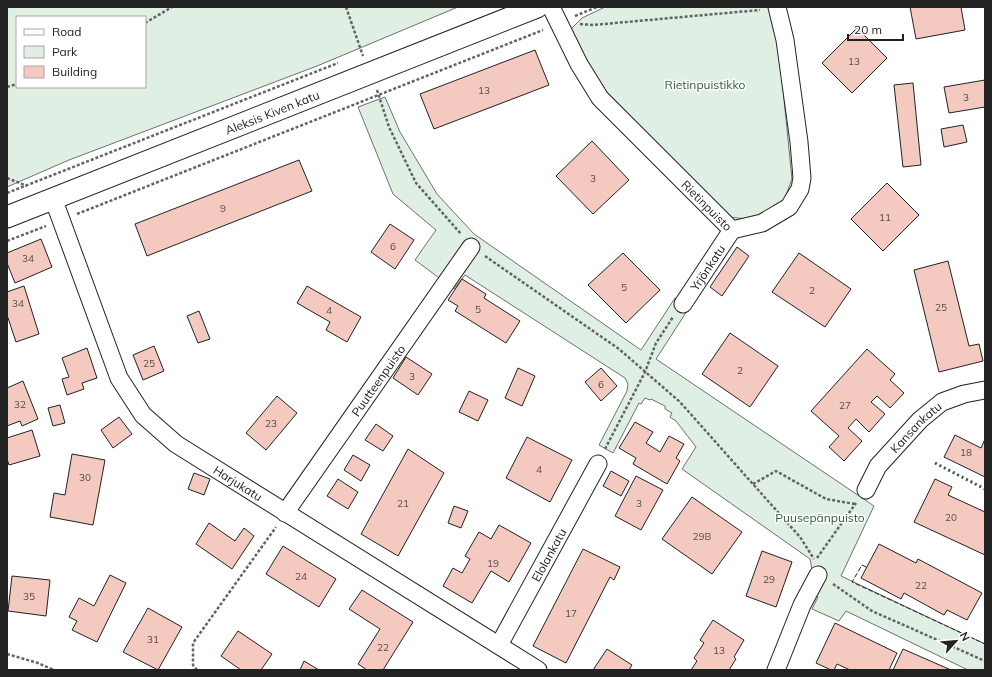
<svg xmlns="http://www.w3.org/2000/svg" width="992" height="677" viewBox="0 0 992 677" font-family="Mulish,sans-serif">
	<rect width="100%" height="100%" fill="#fff"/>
	<g fill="#e0efe3" stroke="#6f6f6f" fill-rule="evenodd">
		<path d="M7 7H458L317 66 69 160 7 187ZM17 17H145V87H17Z"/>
		<path d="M605 7H769L778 39 792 179 783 203 765 215 748 219 728 217 606 91 582 52 571 29 582 18Z"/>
		<path d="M385 97 400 132 437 194 474 234 641 350 675 298 689 308 656 359 874 506 841 576 985 644V670H968L846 611 839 621 812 609 818 597 803 590 812 569 810 559 682 469 696 447 676 421 670 417 672 413 665 409V406L651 399 650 400 645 398 641 404 639 403 613 453 599 445 627 391 628 384 625 378 465 275 454 289 415 260 436 230 393 194 358 107Z"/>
	</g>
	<g fill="#f3c9c0" stroke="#222">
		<path d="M910 7H961L965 30 916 39Z"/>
		<path d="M857 28 887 58 852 93 822 63Z"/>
		<path d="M535 50 549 85 434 129 420 94Z"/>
		<path d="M985 80V107L949 113 944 87Z"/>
		<path d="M913 83 921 165 903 167 894 85Z"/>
		<path d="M963 125 967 142 944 147 941 129Z"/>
		<path d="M592 141 629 180 593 214 556 176Z"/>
		<path d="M299 160 312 191 147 256 135 224Z"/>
		<path d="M887 183 919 215 883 251 851 219Z"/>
		<path d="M390 224 414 240 395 269 371 252Z"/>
		<path d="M41 239 52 267 15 283 7 263V253Z"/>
		<path d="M737 247 749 256 722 296 710 287Z"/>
		<path d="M623 253 660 290 626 323 588 285Z"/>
		<path d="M799 253 851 289 825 327 772 292Z"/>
		<path d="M948 261 969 346 979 344 983 361 939 372 914 270Z"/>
		<path d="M462 279 486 294 484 298 520 321 506 343 455 311 458 306 448 300Z"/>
		<path d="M24 286 39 334 16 342 7 315V292Z"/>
		<path d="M307 286 361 317 347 342 326 330 330 322 297 303Z"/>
		<path d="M199 311 210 339 198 343 187 316Z"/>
		<path d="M730 333 778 366 750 407 702 374Z"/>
		<path d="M154 346 164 371 143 380 133 355Z"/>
		<path d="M87 348 97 378 82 383 84 389 67 395 62 379 69 377 62 358Z"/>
		<path d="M867 349 895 374 890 380 904 393 890 408 877 396 871 402 885 414 869 432 856 419 848 428 862 441 844 461 829 447 839 436 811 411Z"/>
		<path d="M406 357 432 374 418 395 393 378Z"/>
		<path d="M518 368 535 376 522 406 505 398Z"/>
		<path d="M601 368 617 386 601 401 585 382Z"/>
		<path d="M23 381 38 419 22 426 20 421 7 426V388Z"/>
		<path d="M469 391 488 400 478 421 459 412Z"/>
		<path d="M277 396 297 413 266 450 246 433Z"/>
		<path d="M60 405 65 423 53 426 48 408Z"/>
		<path d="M119 417 132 434 113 448 101 430Z"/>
		<path d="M635 422 653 432 646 443 660 452 669 436 684 444 676 458 680 461 667 484 633 464 636 458 619 448Z"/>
		<path d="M376 424 393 436 383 451 365 440Z"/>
		<path d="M32 430 40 456 9 465 7 459V438Z"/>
		<path d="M955 435 981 448 985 439V477L944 457Z"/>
		<path d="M527 437 572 460 550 502 506 478Z"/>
		<path d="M408 449 444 473 398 556 361 534Z"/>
		<path d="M72 454 105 460 93 525 50 517 54 493 65 495Z"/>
		<path d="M353 455 370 465 361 481 344 470Z"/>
		<path d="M611 471 629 481 621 496 603 486Z"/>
		<path d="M194 473 210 479 204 495 188 489Z"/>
		<path d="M636 476 663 490 641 530 615 516Z"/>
		<path d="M338 479 358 492 348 509 327 496Z"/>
		<path d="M935 479 952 487 948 495 985 512V555L914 522Z"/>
		<path d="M692 497 742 532 712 574 662 539Z"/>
		<path d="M454 506 468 511 461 528 448 523Z"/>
		<path d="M209 523 235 541 244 528 254 536 232 569 196 544Z"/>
		<path d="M499 525 531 543 509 582 491 571 472 603 443 586 453 568 462 573 470 559 465 556 479 532 491 539Z"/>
		<path d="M879 544 916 563 918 559 982 593 967 620 947 610 944 615 904 593 901 599 861 578Z"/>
		<path d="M283 546 336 579 319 607 266 574Z"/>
		<path d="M583 549 620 567 614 580 610 577 566 663 533 646Z"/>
		<path d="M762 551 792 562 776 607 746 596Z"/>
		<path d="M110 575 126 583 97 642 72 630 77 621 69 617 79 598 94 606Z"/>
		<path d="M12 576 50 580 46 616 8 611Z"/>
		<path d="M362 590 413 622 383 670H367L358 664 380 629 349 609Z"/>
		<path d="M148 608 182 627 158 670 123 652Z"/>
		<path d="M713 620 744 640 734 657 736 659 729 670H691L697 661 694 658 704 643 700 640Z"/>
		<path d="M835 623 897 653 889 670H850L837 664 834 670H831L816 663Z"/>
		<path d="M238 631 272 654 261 670H241L221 656Z"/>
		<path d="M607 649 632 665 629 670H593Z"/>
		<path d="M903 649 951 670H893Z"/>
		<path d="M304 661 319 670H300Z"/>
	</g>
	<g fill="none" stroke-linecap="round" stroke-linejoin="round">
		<defs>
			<g id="minor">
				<path id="s1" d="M551 7 579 64 600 98 732 230 762 223 789 207 800 189 802 178 799 142 785 40 777 7"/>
				<path id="s2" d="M53 198 119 378 143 415 176 444 538 670"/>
				<path id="s3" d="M683 304 732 230"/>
				<path id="s4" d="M866 490 878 466 920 420 942 402 964 394 985 390"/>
				<path id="s5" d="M285 513 471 247"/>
				<path id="s6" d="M499 645 598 464"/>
				<path d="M776 670 802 605 818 575"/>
			</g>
			<g id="tertiary">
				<path id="s7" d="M7 217 537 7"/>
			</g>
		</defs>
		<use href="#minor" stroke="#222" stroke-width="19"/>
		<use href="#tertiary" stroke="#222" stroke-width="23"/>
		<g stroke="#646464" stroke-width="2.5" stroke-dasharray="3 2" stroke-linecap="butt">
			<path d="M346 7 363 56"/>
			<path d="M575 16 597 7"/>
			<path d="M145 23 172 7"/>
			<path d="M580 24 593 25 760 10"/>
			<path d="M7 87 17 84"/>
			<path d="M377 90 389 127 416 183 461 234"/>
			<path d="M7 178 27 186"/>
			<path d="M7 193 338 63"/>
			<path d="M77 214 543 30"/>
			<path d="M7 241 46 226"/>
			<path d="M485 256 619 349 680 402 800 537 814 559"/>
			<path d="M605 449 645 372 656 343 673 317"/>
			<path d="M753 484 776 471 826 499 855 504"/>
			<path d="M817 558 856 503"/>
			<path d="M833 584 872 611 985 661"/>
			<path d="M7 654 38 663 54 670"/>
			<path d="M197 670 193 665V643L276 527"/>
		</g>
		<use href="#minor" stroke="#fff" stroke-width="17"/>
		<use href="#tertiary" stroke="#fff" stroke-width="21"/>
		<path stroke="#2f5e38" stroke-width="3" stroke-dasharray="2 3" stroke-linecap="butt" d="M935 463 985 489"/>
		<path stroke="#222" stroke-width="1" stroke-dasharray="5 2" stroke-linecap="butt" d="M866 567 862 565 852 582 985 644"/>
	</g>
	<g text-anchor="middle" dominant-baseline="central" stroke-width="3" stroke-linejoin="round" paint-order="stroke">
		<g font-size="10" fill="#564c4a">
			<text x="854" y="61">13</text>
			<text x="484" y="90">13</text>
			<text x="966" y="97">3</text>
			<text x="593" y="178">3</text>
			<text x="223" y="208">9</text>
			<text x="885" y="217">11</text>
			<text x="393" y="246">6</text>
			<text x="28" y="258">34</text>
			<text x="624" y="287">5</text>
			<text x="812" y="290">2</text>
			<text x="18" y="303">34</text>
			<text x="941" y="307">25</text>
			<text x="478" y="309">5</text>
			<text x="329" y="310">4</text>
			<text x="149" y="363">25</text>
			<text x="740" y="370">2</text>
			<text x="412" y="376">3</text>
			<text x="601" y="384">6</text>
			<text x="20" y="404">32</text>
			<text x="845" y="405">27</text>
			<text x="271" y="423">23</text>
			<text x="966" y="452">18</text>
			<text x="539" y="469">4</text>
			<text x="85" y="477">30</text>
			<text x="403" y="503">21</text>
			<text x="639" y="503">3</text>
			<text x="951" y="517">20</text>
			<text x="702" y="536">29B</text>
			<text x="493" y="563">19</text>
			<text x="301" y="576">24</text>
			<text x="769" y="579">29</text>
			<text x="921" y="585">22</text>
			<text x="29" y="596">35</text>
			<text x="571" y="613">17</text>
			<text x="153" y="639">31</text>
			<text x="383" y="647">22</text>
			<text x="719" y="650">13</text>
		</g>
		<g font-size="12" fill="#2f5e38" stroke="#fff">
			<text x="705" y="84">Rietinpuistikko</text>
			<text x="820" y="517">Puusepänpuisto</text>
		</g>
		<g font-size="12" fill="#222" stroke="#fff">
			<text stroke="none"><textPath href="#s7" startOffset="285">Aleksis Kiven katu</textPath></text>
			<text stroke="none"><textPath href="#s1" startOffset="255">Rietinpuisto</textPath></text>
			<text stroke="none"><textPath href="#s3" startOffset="44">Yrjönkatu</textPath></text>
			<text stroke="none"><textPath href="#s5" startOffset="162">Puutteenpuisto</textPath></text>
			<text stroke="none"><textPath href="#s4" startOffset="81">Kansankatu</textPath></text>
			<text stroke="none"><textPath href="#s2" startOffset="353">Harjukatu</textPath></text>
			<text stroke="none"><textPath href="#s6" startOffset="103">Elolankatu</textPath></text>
		</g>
	</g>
	<rect width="992" height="677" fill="none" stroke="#222222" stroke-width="16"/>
	<rect x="16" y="16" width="130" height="72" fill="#ffffff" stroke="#a7a7a7"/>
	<rect x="24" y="29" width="20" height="6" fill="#ffffff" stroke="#a7a7a7"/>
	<text x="52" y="36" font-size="12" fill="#222222">Road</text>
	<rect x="24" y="46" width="20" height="12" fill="#e0efe3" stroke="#a7a7a7"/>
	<text x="52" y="56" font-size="12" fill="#222222">Park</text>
	<rect x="24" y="66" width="20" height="12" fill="#f3c9c0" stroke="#a7a7a7"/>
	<text x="52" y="76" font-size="12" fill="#222222">Building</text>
	<g transform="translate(956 641) rotate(63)" stroke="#ffffff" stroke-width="3" paint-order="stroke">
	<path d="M0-3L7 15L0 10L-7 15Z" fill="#222222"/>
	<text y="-6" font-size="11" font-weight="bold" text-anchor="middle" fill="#222222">N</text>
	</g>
	<path d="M848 34v6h55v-6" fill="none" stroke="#222222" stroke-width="2"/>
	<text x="854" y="34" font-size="12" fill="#222222" stroke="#ffffff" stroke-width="3" paint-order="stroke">20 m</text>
</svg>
